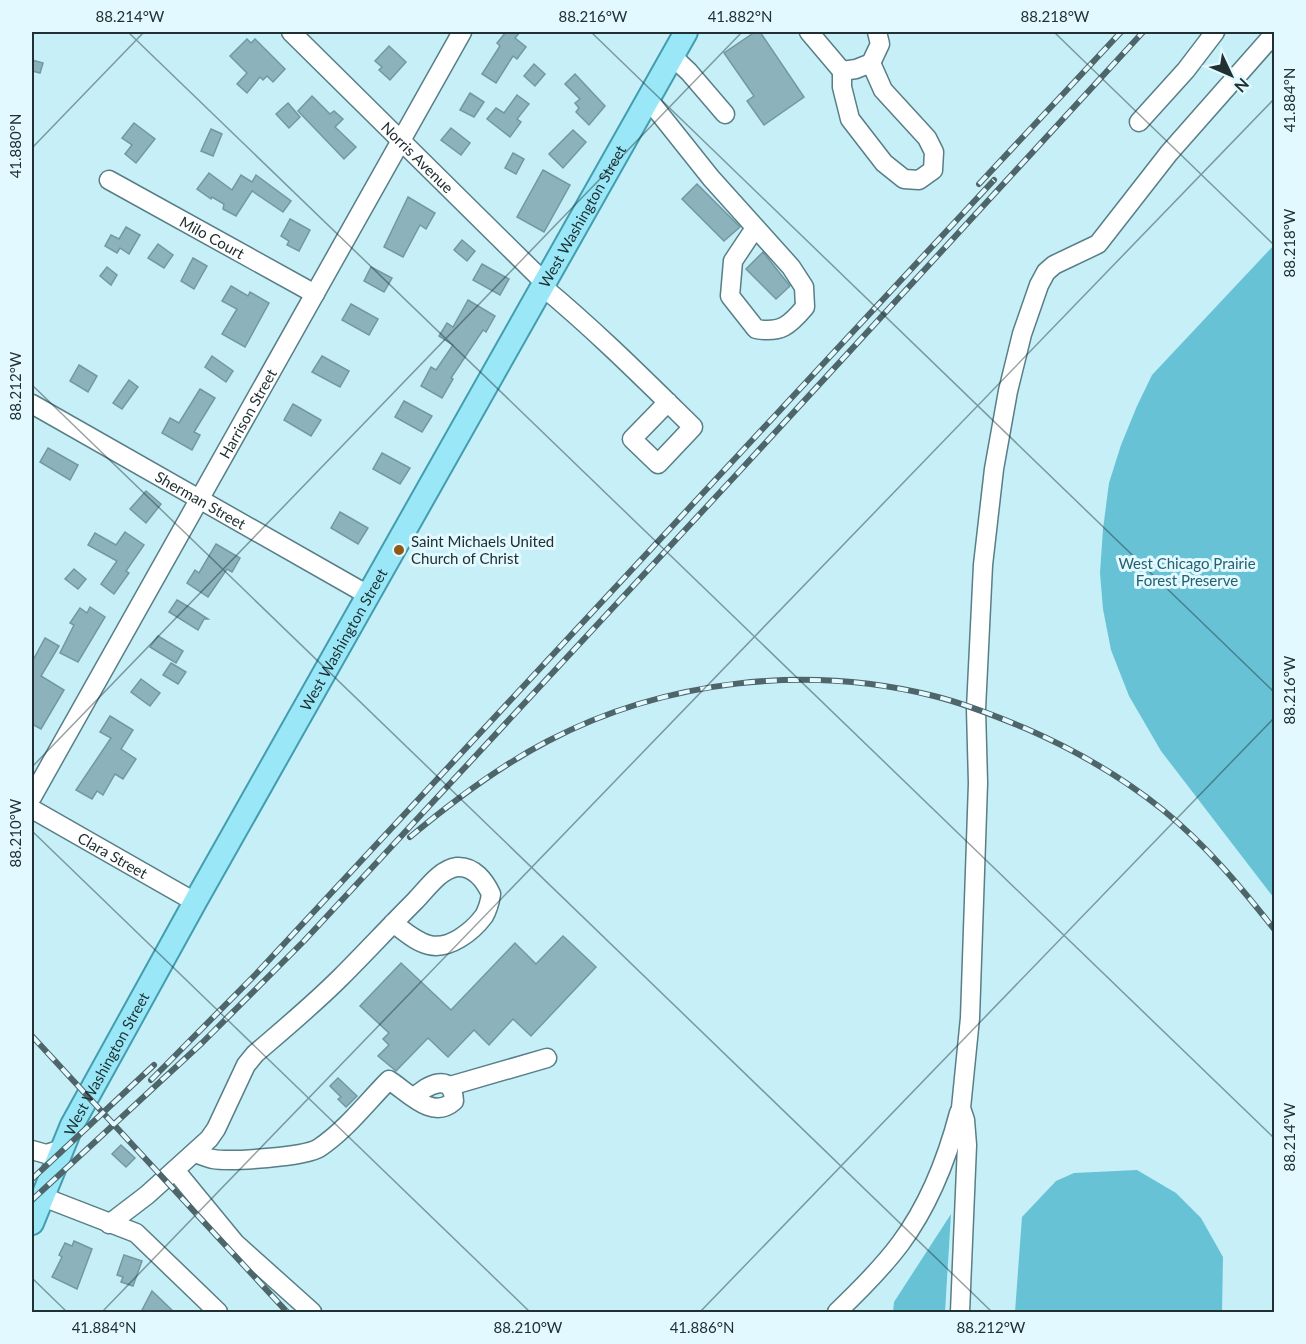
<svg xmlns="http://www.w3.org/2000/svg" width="1306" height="1344" viewBox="0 0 1306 1344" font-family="Lato,sans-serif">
	<rect width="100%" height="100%" fill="#c6eff8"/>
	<g fill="#68c2d6">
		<path d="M1274 245V898L1161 751 1129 696 1111 650 1103 609 1100 573 1103 529 1109 483 1121 445 1137 406 1152 375Z"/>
		<path d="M1137 1170 1176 1193 1201 1218 1223 1257 1222 1312H1015L1022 1217 1056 1181 1074 1173Z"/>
		<path d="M951 1214 945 1312H893L894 1302Z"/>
	</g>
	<g fill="#8cb3bc" stroke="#7298a1" stroke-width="1.5">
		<path d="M506 32H520L515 38 526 47 517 59 513 56 496 83 482 74 500 46 497 43Z"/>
		<path d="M755 32H760L804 97 764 125 747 101 754 96 724 53Z"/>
		<path d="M247 39 251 43 255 39 285 69 273 82 267 76 263 80 260 77 247 93 237 84 247 73 230 56Z"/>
		<path d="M389 46 406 62 390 80 379 70 382 67 375 61Z"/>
		<path d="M32 60 43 63 40 73 32 71Z"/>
		<path d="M534 64 545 74 535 86 524 76Z"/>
		<path d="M575 74 605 106 589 125 576 112 579 108 575 103 580 99 565 84Z"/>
		<path d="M470 93 484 102 474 117 460 110Z"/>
		<path d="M517 95 529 104 517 119 521 122 510 137 487 119 496 108 504 113Z"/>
		<path d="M312 96 330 114 334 111 343 119 335 127 356 147 344 159 298 111Z"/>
		<path d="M288 103 300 117 289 128 276 114Z"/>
		<path d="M134 123 155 139 136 163 125 154 132 145 122 138Z"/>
		<path d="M451 128 470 143 461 155 441 140Z"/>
		<path d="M211 129 222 134 213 156 201 151Z"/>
		<path d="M573 130 586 142 563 168 549 154Z"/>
		<path d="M513 153 524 159 516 174 505 168Z"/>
		<path d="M543 170 570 185 544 232 517 217Z"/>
		<path d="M209 173 232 190 241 175 252 182 256 175 291 201 283 212 252 191 236 216 223 209 224 204 212 197 211 199 197 189Z"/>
		<path d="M697 184 740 227 724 241 682 199Z"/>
		<path d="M408 197 435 213 426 229 420 225 403 257 384 247Z"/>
		<path d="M290 219 310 230 299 251 287 245 289 241 281 236Z"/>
		<path d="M126 227 140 235 129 254 120 248 117 253 105 246 111 235 119 239Z"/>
		<path d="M462 240 475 251 467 261 454 250Z"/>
		<path d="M158 244 173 255 164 268 148 258Z"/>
		<path d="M763 252 790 286 776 299 746 269Z"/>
		<path d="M193 258 207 266 194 289 181 281Z"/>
		<path d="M482 264 509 279 500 295 473 280Z"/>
		<path d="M107 267 117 275 111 285 100 276Z"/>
		<path d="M371 267 392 278 384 292 364 281Z"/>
		<path d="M231 286 248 296 250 292 269 303 245 347 222 334 237 309 222 301Z"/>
		<path d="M468 300 495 316 486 332 483 330 451 378 453 379 442 398 421 386 431 367 436 370 453 345 439 336 447 323 453 327Z"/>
		<path d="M351 304 378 319 369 335 342 320Z"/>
		<path d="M212 356 233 371 226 382 205 367Z"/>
		<path d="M322 356 349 371 340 387 312 372Z"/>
		<path d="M79 365 97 376 88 392 70 381Z"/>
		<path d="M129 380 138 387 122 409 113 403Z"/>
		<path d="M200 389 215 398 194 432 200 435 192 450 162 433 170 418 179 423Z"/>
		<path d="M404 401 432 416 422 432 395 417Z"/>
		<path d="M293 404 321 420 311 436 284 420Z"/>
		<path d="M48 448 78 465 70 480 40 462Z"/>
		<path d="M382 453 410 468 400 484 373 469Z"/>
		<path d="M146 491 161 504 146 523 130 509Z"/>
		<path d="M340 512 368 528 358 544 331 528Z"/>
		<path d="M125 532 144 545 126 571 129 573 114 594 101 584 117 561 88 545 95 533 116 545Z"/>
		<path d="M216 544 240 558 232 572 227 569 208 597 187 583 195 570 199 573Z"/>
		<path d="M74 569 86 579 78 589 65 579Z"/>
		<path d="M177 600 194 610 208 619H204L198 630 169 612Z"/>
		<path d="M90 607 105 617 78 662 60 653 74 625 70 623 80 608 87 613Z"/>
		<path d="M158 636 183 651 176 663 150 647Z"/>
		<path d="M45 638 59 646 41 676 64 690 41 729 32 724V662Z"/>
		<path d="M171 663 186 672 178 684 163 675Z"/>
		<path d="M141 679 160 693 150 706 131 692Z"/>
		<path d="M110 716 133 730 121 749 136 759 123 779 115 774 103 795 97 791 92 799 76 790 111 738 100 732Z"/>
		<path d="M563 936 596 967 531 1036 513 1019 489 1045 474 1030 448 1057 428 1038 396 1071 378 1056 389 1045 383 1039 389 1033 360 1006 401 963 451 1010 515 943 536 964Z"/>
		<path d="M338 1078 357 1096 346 1107 338 1099 341 1097 330 1086Z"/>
		<path d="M121 1145 135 1158 126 1167 112 1154Z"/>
		<path d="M74 1241 92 1249 77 1289 52 1277 62 1257 59 1255 65 1243 72 1246Z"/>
		<path d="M124 1255 142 1261 133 1286 121 1282 123 1277 117 1275Z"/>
		<path d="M152 1291 174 1312H141Z"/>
	</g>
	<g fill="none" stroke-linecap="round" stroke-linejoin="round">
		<defs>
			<g id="minor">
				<path id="s1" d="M291 32 545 283"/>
				<path d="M809 32 842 71 856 69 871 63 880 44 877 32"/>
				<path d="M672 56 689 72 725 114"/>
				<path d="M842 71V87L850 119 884 163 904 179 919 180 933 170 934 152 927 138 883 90 871 63"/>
				<path d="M648 99 711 178 791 267 804 287 805 307C789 326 781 333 756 329L730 296 733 261 755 228"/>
				<path d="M1139 122 1186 70 1215 32"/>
				<path id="s2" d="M109 180 315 294"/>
				<path d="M543 287C595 330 644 379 693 427L658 464 632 439 668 402"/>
				<path id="s3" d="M32 404 368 595"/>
				<path id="s4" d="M32 797 462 32"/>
				<path id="s5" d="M32 809 195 902"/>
				<path d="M450 1086 547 1058"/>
				<path d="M32 1150 46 1154 62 1149"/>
				<path d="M195 1153C201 1155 207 1158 213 1159 230 1162 305 1157 319 1148 346 1130 367 1102 389 1080 408 1092 432 1121 454 1101 453 1072 427 1084 414 1098"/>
				<path d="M175 1170 235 1243 312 1312"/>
				<path d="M43 1197 136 1233 218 1312"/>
				<path d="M109 1224 147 1195 209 1139 216 1129 246 1065 255 1054C284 1029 314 1004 341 977 366 952 390 926 415 901 426 890 440 869 457 867 474 866 485 881 491 894 490 901 488 909 484 916 472 932 449 950 429 945 416 942 404 931 393 923"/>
				<path d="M837 1312C859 1291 882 1268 900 1244 929 1205 947 1159 959 1113"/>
				<path d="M960 1312 967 1145 965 1120 961 1108 970 1018 978 783 976 709 983 565 994 469 1008 391 1022 334 1039 285 1046 272 1054 265 1098 244 1169 153 1274 34"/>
			</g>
			<g id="major">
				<path id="s6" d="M32 1223 72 1125 195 902 686 32"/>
			</g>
		</defs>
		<use href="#minor" stroke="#587e86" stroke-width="21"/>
		<use href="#major" stroke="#439daf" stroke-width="26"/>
		<use href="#minor" stroke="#fff" stroke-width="18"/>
		<use href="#major" stroke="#9ae8f7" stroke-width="22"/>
		<defs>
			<g id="rail">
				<path d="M979 184 1121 32"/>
				<path d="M410 837C453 801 498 767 548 741 665 680 806 664 934 696 966 704 996 716 1027 729 1075 750 1122 777 1163 810 1206 845 1240 886 1274 929"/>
				<path d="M32 1036 287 1312"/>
				<path d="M151 1080 256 974 994 180"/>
				<path d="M32 1179 154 1065"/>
				<path d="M32 1200 202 1043 304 941 736 475 1143 32"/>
			</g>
		</defs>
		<use href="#rail" stroke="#4e6569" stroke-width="6"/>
		<use href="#rail" stroke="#e1f9ff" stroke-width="4" stroke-dasharray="11" stroke-linecap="butt"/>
	</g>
	<path fill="none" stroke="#203033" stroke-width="1.5" stroke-opacity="0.45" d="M128 32 1274 1138M591 32 1274 692M1054 32 1274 245M32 148 144 32M32 385 992 1312M32 767 742 32M32 831 530 1312M32 1278 67 1312M102 1312 1274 99M700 1312 1274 718"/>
	<circle fill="#925815" stroke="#e1f9ff" stroke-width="2" cx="399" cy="550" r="6"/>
	<g text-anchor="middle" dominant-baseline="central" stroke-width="6" stroke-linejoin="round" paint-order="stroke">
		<g font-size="15" fill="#203033" stroke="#e1f9ff">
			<text stroke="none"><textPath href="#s1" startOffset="178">Norris Avenue</textPath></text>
			<text stroke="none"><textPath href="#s6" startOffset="1148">West Washington Street</textPath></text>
			<text stroke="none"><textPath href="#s2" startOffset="118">Milo Court</textPath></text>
			<text stroke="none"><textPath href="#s4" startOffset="440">Harrison Street</textPath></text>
			<text stroke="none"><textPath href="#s3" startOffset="194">Sherman Street</textPath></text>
			<text stroke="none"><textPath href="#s6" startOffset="662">West Washington Street</textPath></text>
			<text stroke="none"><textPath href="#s5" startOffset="93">Clara Street</textPath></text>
			<text stroke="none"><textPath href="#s6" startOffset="176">West Washington Street</textPath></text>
		</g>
		<g font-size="15" fill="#203033" stroke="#e1f9ff" text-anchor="start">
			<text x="411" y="541">Saint Michaels United<tspan x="411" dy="17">Church of Christ</tspan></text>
		</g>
		<g font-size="15" fill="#25606c" stroke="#e1f9ff">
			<text x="1187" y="563">West Chicago Prairie<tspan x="1187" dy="17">Forest Preserve</tspan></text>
		</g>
	</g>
	<rect width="1306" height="1344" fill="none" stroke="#e1f9ff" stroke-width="66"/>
	<g transform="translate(1231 75) rotate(134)" stroke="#e1f9ff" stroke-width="4.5" paint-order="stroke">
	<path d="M0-4.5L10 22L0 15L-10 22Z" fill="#203033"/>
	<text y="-9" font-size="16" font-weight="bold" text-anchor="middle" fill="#203033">N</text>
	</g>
	<rect x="33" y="33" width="1240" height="1278" fill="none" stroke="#203033" stroke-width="2"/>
	<g font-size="15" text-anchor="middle" fill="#203033">
		<text x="130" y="22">88.214°W</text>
		<text x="593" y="22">88.216°W</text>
		<text x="740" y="22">41.882°N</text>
		<text x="1055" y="22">88.218°W</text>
		<text transform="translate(1290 100) rotate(-90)" y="5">41.884°N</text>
		<text transform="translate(16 146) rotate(-90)" y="5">41.880°N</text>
		<text transform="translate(1290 243) rotate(-90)" y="5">88.218°W</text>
		<text transform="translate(16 386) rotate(-90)" y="5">88.212°W</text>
		<text transform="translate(1290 690) rotate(-90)" y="5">88.216°W</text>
		<text transform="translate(16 833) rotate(-90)" y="5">88.210°W</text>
		<text transform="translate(1290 1137) rotate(-90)" y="5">88.214°W</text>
		<text x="104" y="1333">41.884°N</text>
		<text x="528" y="1333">88.210°W</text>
		<text x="702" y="1333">41.886°N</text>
		<text x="991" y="1333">88.212°W</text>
	</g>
</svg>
